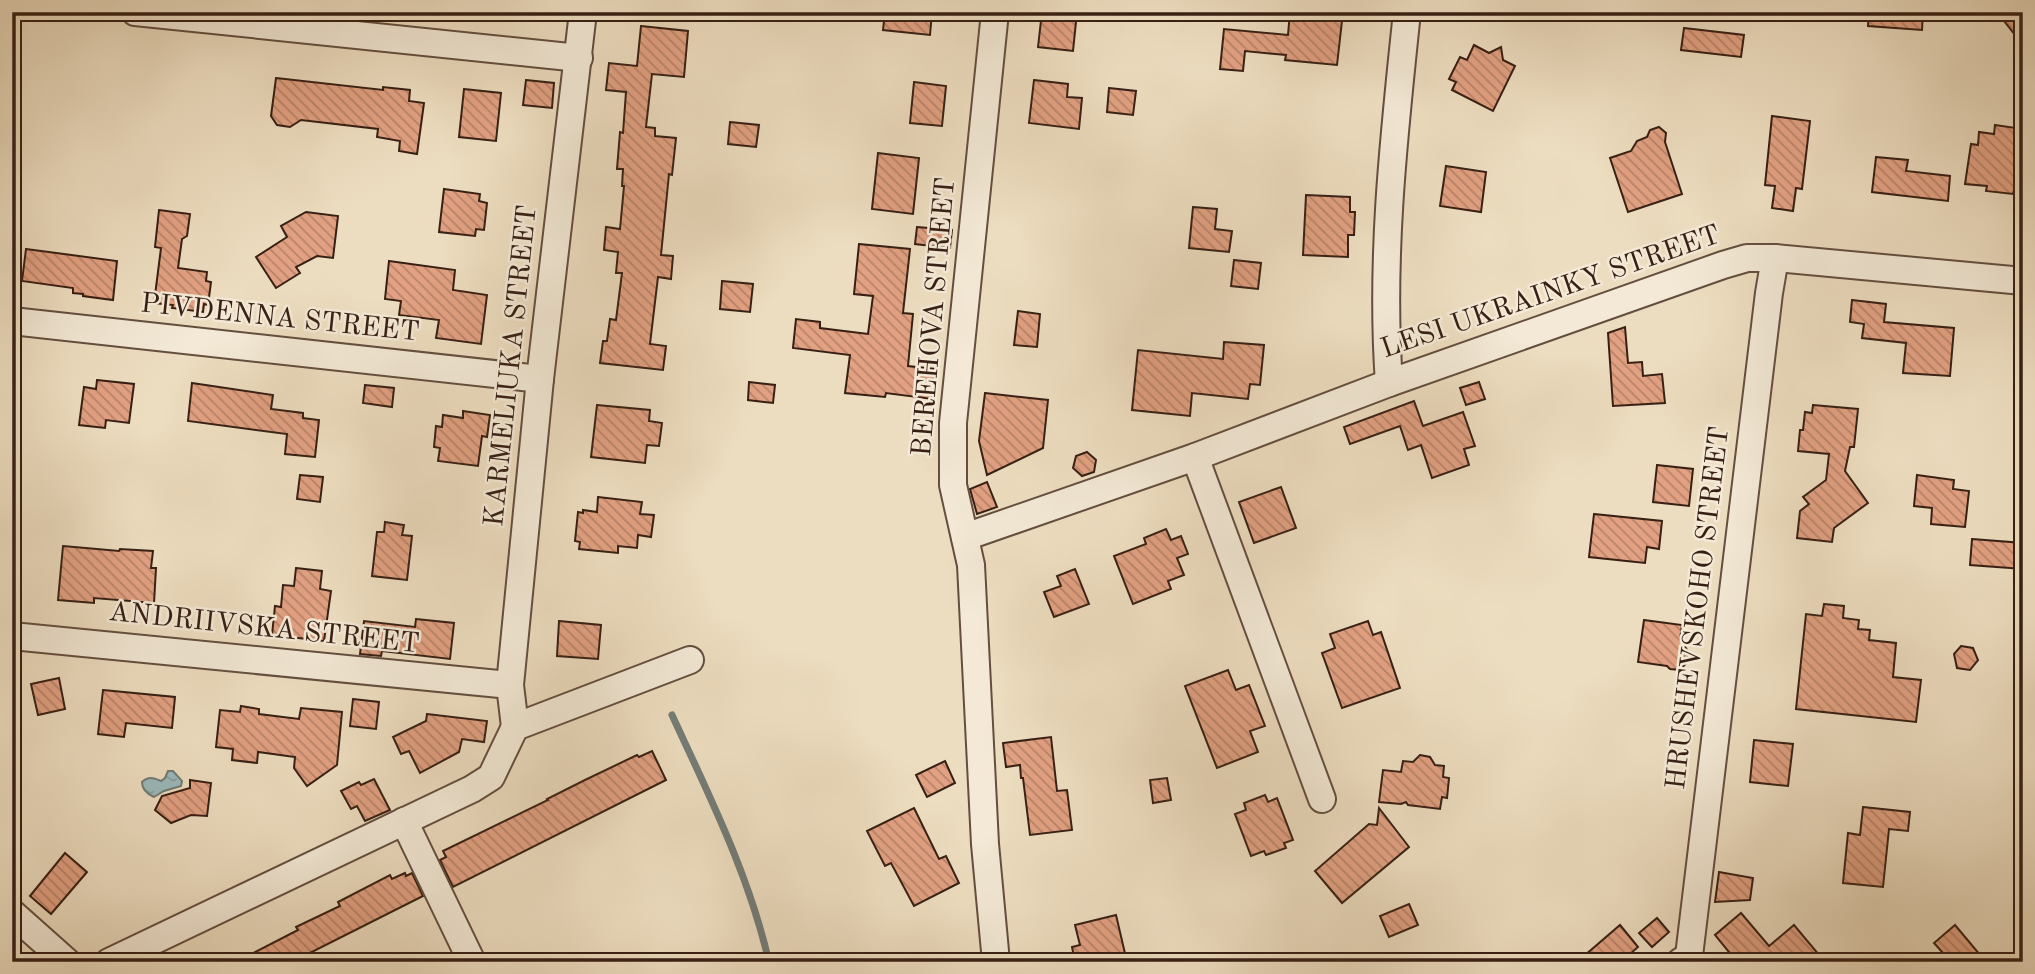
<svg xmlns="http://www.w3.org/2000/svg" width="2035" height="974" viewBox="0 0 2035 974" font-family="'Old Standard TT',serif">
	<defs>
		<pattern id="water-ripples" width="26" height="14" patternUnits="userSpaceOnUse" patternTransform="scale(1.75)"><rect width="26" height="14" fill="#9bbabb"/><path d="M2 4q2-2 4 0t4 0M15 11q2-2 4 0t4 0" fill="none" stroke="#869fa0"/></pattern>
		<pattern id="building-back-hatch" width="6" height="6" patternUnits="userSpaceOnUse" patternTransform="scale(1.75)"><rect width="6" height="6" fill="#e2a182"/><path d="M-1 5l2 2M0 0l6 6M5-1l2 2" fill="none" stroke="#b88369"/></pattern>
	</defs>
	<rect width="100%" height="100%" fill="#edddc0"/>
	<filter id="stains"><feTurbulence type="fractalNoise" baseFrequency=".00286" numOctaves="4"/><feColorMatrix values="0 0 0 0 .2 0 0 0 0 .09 0 0 0 0 .02 0 0 0 .5 -.17"/></filter>
	<radialGradient id="worn" r=".72"><stop offset=".6" stop-color="#630" stop-opacity="0"/><stop offset="1" stop-color="#630" stop-opacity=".3"/></radialGradient>
	<path fill="url(#water-ripples)" stroke="#737c78" stroke-width="2" d="M168 771H173L182 781 181 786 164 791 154 797C147 794 142 790 142 782 149 776 153 778 161 781L165 778Z"/>
	<g fill="none" stroke-linecap="round" stroke-linejoin="round">
		<path stroke="#737c78" stroke-width="7" d="M672 715C709 795 749 875 769 962"/>
	</g>
	<g fill="url(#building-back-hatch)" stroke="#371f14" stroke-width="2">
		<path d="M885 12H932L930 35 883 30Z"/>
		<path d="M1042 12H1077L1073 51 1038 47Z"/>
		<path d="M1290 12H1343L1337 65 1285 60 1286 55 1245 51 1243 71 1220 69 1224 29 1288 35Z"/>
		<path d="M1869 12H1923L1922 30 1868 26Z"/>
		<path d="M1997 12H2023V45Z"/>
		<path d="M641 26 688 31 684 77 652 74 646 127 655 128V136L676 138 672 175 669 174 661 255 673 256 671 279 658 277 650 344 666 346 663 370 600 363 603 341H607L610 319 616 320 622 273H616L618 252 604 250 606 227 620 229 624 186H622L623 169H617L620 132 623 133 626 92 606 90 609 63 637 66Z"/>
		<path d="M1684 28 1744 35 1741 57 1681 50Z"/>
		<path d="M1474 45 1489 53 1501 47 1503 60 1515 66 1493 111 1452 90 1456 82 1449 79 1460 57 1467 60Z"/>
		<path d="M276 78 383 90V87L410 90 409 101 424 103 417 154 399 151 400 141 377 137 378 129 301 120 290 127 277 125 271 116Z"/>
		<path d="M526 80 554 83 552 108 523 105Z"/>
		<path d="M1034 80 1068 84 1067 97 1082 98 1079 129 1029 123Z"/>
		<path d="M914 82 946 86 942 126 910 123Z"/>
		<path d="M1109 88 1136 91 1133 115 1107 112Z"/>
		<path d="M464 89 501 93 496 141 459 137Z"/>
		<path d="M1772 116 1810 121 1802 189 1796 188 1793 211 1772 208 1775 186 1765 185Z"/>
		<path d="M730 122 759 125 756 147 728 144Z"/>
		<path d="M1995 125 2023 129V191L2014 190 2013 194 1986 191 1987 186 1965 184 1971 144 1978 145 1979 132 1994 134Z"/>
		<path d="M1659 127 1666 133 1665 142 1682 194 1628 212 1610 158 1631 151 1637 141 1647 137 1650 130Z"/>
		<path d="M878 153 919 158 913 214 872 209Z"/>
		<path d="M1876 157 1908 160 1906 171 1950 176 1948 201 1872 192Z"/>
		<path d="M1446 166 1486 172 1481 212 1440 206Z"/>
		<path d="M444 189 480 194 479 201 487 203 484 230 476 229 475 236 439 232Z"/>
		<path d="M1306 195 1350 197V212H1355L1354 235H1348V257L1303 255Z"/>
		<path d="M1193 207 1217 209 1215 229 1232 231 1229 252 1189 248Z"/>
		<path d="M159 210 190 214 187 236 182 239 178 268 207 272 206 281 211 282 208 305 204 304 203 312 172 308 173 305 154 303 161 248 155 247Z"/>
		<path d="M306 212 338 216 333 258 317 256 296 267 300 273 276 288 256 257 287 237 281 226Z"/>
		<path d="M917 227 952 230 950 248 915 244Z"/>
		<path d="M859 244 910 249 903 313 913 314 908 366 935 369 932 399 886 393 885 397 845 393 850 355 793 348 796 319 820 322V328L868 334 873 296 854 294Z"/>
		<path d="M26 249 117 261 113 300 83 296V294L73 293V288L22 281Z"/>
		<path d="M1234 260 1261 263 1258 289 1231 286Z"/>
		<path d="M389 261 455 270 453 290 487 295 481 344 436 338 439 320 399 315 401 301 385 299Z"/>
		<path d="M722 281 753 284 750 312 720 309Z"/>
		<path d="M1852 300 1886 304 1884 322 1954 328 1950 376 1903 373 1906 343 1862 338 1864 324 1850 322Z"/>
		<path d="M1018 311 1040 314 1037 347 1014 345Z"/>
		<path d="M1625 327 1628 363 1642 362 1643 376 1662 374 1665 403 1613 406 1608 333Z"/>
		<path d="M1224 342 1264 345 1260 385 1250 384 1248 399 1192 393 1190 416 1132 410 1138 350 1223 359Z"/>
		<path d="M97 380 134 384 129 423 106 420 105 428 79 425 84 387 96 389Z"/>
		<path d="M749 382 775 385 773 403 748 400Z"/>
		<path d="M1479 382 1485 399 1466 405 1460 388Z"/>
		<path d="M192 383 273 395 271 409 303 413V418L319 420 315 457 285 454 287 434 188 421Z"/>
		<path d="M365 385 394 388 392 407 363 403Z"/>
		<path d="M985 393 1048 400 1043 448 987 475 979 441Z"/>
		<path d="M1414 401 1423 426 1463 412 1475 446 1464 449 1469 465 1432 478 1421 445 1408 450 1400 426 1350 444 1344 427Z"/>
		<path d="M597 405 650 410 649 421 662 423 659 446 647 445 645 463 591 457Z"/>
		<path d="M1813 405 1858 409 1854 447H1850L1845 471 1868 503 1834 528 1832 542 1797 538 1800 511 1809 504 1803 497 1826 480 1829 454 1798 451 1800 430H1803L1805 412 1812 413Z"/>
		<path d="M463 411 490 415 487 437 482 436 478 466 438 461 440 448 434 447 436 426 442 427 443 415 463 418Z"/>
		<path d="M1087 452 1096 460 1094 472 1082 476 1073 468 1076 456Z"/>
		<path d="M1657 465 1693 469 1689 506 1653 502Z"/>
		<path d="M300 475 323 477 320 502 297 499Z"/>
		<path d="M1917 475 1954 480 1953 489 1969 491 1965 527 1931 524 1932 508 1914 506Z"/>
		<path d="M987 482 997 507 977 514 970 489Z"/>
		<path d="M1281 487 1296 528 1254 543 1239 502Z"/>
		<path d="M598 497 642 502 640 514 654 515 651 537 638 535 637 548 618 546V553L579 549 580 542 575 541 578 512 583 513V510L597 512Z"/>
		<path d="M1594 514 1662 521 1659 549 1647 547 1645 563 1589 557Z"/>
		<path d="M385 522 404 525 402 535 412 536 407 580 372 576 377 532H384Z"/>
		<path d="M1166 529 1171 540 1181 536 1188 554 1177 558 1184 575 1168 581 1171 589 1133 604 1114 556 1146 544 1144 538Z"/>
		<path d="M1972 539 2023 543V569L1970 565Z"/>
		<path d="M63 546 119 551 120 549 153 551 151 568H156L154 603 94 598V603L58 600Z"/>
		<path d="M296 568 322 571 320 589 331 591 324 641 272 635 275 606 281 607 283 585 294 586Z"/>
		<path d="M1075 569 1089 604 1054 617 1044 592 1061 586 1057 576Z"/>
		<path d="M1824 604 1844 606 1843 618 1859 620 1858 629 1870 630 1869 640 1896 643 1893 677 1921 680 1916 722 1796 709 1806 614 1822 616Z"/>
		<path d="M416 619 454 623 450 659 382 651 381 656 360 654 364 621 415 627Z"/>
		<path d="M1644 620 1682 625 1680 640 1688 651V661L1680 670 1670 669 1667 666 1638 662Z"/>
		<path d="M559 621 601 625 598 659 557 656Z"/>
		<path d="M1368 621 1373 635 1381 632 1400 688 1342 708 1322 653 1335 648 1330 634Z"/>
		<path d="M1961 646 1973 648 1978 660 1970 670 1957 668 1954 654Z"/>
		<path d="M1228 670 1236 690 1249 685 1265 726 1250 731 1258 752 1217 768 1185 686Z"/>
		<path d="M59 678 65 709 38 715 31 684Z"/>
		<path d="M103 690 175 697 172 728 126 723 124 737 98 734Z"/>
		<path d="M353 699 379 702 376 729 350 726Z"/>
		<path d="M241 706 259 709V714L299 719 301 708 342 712 337 765 307 786 294 768 295 757 258 752 257 763 232 760 233 749 216 747 220 710 240 712Z"/>
		<path d="M427 714 487 721 484 742 462 739 459 752 420 773 409 751 401 754 393 737 426 721Z"/>
		<path d="M1051 737 1057 791 1067 790 1072 830 1030 835 1023 778H1021L1020 765 1006 767 1003 743Z"/>
		<path d="M1754 740 1793 744 1788 786 1750 782Z"/>
		<path d="M652 751 666 780 453 887 440 860 446 857 443 851 548 800 547 799 585 780 637 755 639 757Z"/>
		<path d="M1420 755 1430 757 1435 765 1444 766 1443 777 1449 778 1447 798 1442 797 1440 809 1408 805 1406 802 1401 804 1379 802 1383 770 1401 772 1403 761 1413 762Z"/>
		<path d="M945 761 955 783 927 797 916 775Z"/>
		<path d="M1167 778 1171 800 1153 803 1150 780Z"/>
		<path d="M374 779 390 810 365 821 357 806 351 809 341 791 359 782 361 785Z"/>
		<path d="M190 780 211 783 207 816 191 815 171 823 155 810 162 796 190 788Z"/>
		<path d="M1265 795 1268 802 1277 798 1293 840 1284 843 1286 848 1266 855 1264 851 1251 856 1235 814 1246 810 1244 803Z"/>
		<path d="M1863 807 1910 812 1908 831 1889 829 1883 887 1843 883 1848 833 1860 835Z"/>
		<path d="M914 808 939 859 946 856 959 883 914 906 891 863 885 866 867 831Z"/>
		<path d="M1379 808 1409 847 1342 903 1315 871 1369 824 1377 825Z"/>
		<path d="M65 853 87 872 51 914 30 896Z"/>
		<path d="M1719 872 1753 878 1750 900 1715 902Z"/>
		<path d="M405 873 406 876 412 873 423 896 292 962H236L298 930 296 927 340 906 338 902 390 875 392 879Z"/>
		<path d="M1409 904 1418 925 1389 937 1380 916Z"/>
		<path d="M1741 913 1769 946 1794 925 1825 962H1737L1715 935Z"/>
		<path d="M1116 915 1127 962H1075L1072 947 1080 945 1075 925Z"/>
		<path d="M1657 918 1669 932 1652 947 1639 933Z"/>
		<path d="M1620 925 1638 947 1621 962H1577Z"/>
		<path d="M1955 925 1986 962H1951L1934 943Z"/>
	</g>
	<g fill="none" stroke-linecap="round" stroke-linejoin="round">
		<defs>
			<g id="minor">
				<path d="M135 12 579 58"/>
				<path d="M995 12 953 423V485L971 565 985 844 996 962"/>
				<path d="M12 321 540 379"/>
				<path d="M1389 383C1380 259 1394 135 1407 12"/>
				<path d="M1195 457 1322 799"/>
				<path d="M965 537 1195 457 1389 383 1723 265 1747 258H1775L2023 281"/>
				<path d="M12 636 510 685"/>
				<path d="M515 727 510 685 540 379 583 12"/>
				<path d="M404 821 472 962"/>
				<path d="M12 913 67 962"/>
				<path d="M109 962 472 789 491 777 515 727 690 660"/>
				<path d="M1680 962 1689 956 1769 293 1775 258"/>
			</g>
		</defs>
		<use href="#minor" stroke="#644e3f" stroke-width="30"/>
		<use href="#minor" stroke="#f3e9d6" stroke-width="26"/>
	</g>
	<g text-anchor="middle" dominant-baseline="central" stroke-width="5" stroke-linejoin="round" paint-order="stroke">
		<g font-size="28" fill="#371f14" stroke="#f3e9d6">
			<text transform="translate(1551 293) rotate(-19)">LESI UKRAINKY STREET</text>
			<text transform="translate(935 317) rotate(-85)">BEREHOVA STREET</text>
			<text transform="translate(280 319) rotate(6)">PIVDENNA STREET</text>
			<text transform="translate(512 366) rotate(-84)">KARMELIUKA STREET</text>
			<text transform="translate(1699 608) rotate(-83)">HRUSHEVSKOHO STREET</text>
			<text transform="translate(264 629) rotate(6)">ANDRIIVSKA STREET</text>
		</g>
	</g>
	<rect width="2035" height="974" fill="none" stroke="#edddc0" stroke-width="42"/>
	<rect x="14" y="14" width="2007" height="946" fill="none" stroke="#371f14" stroke-width="3.5"/>
	<rect x="21" y="21" width="1993" height="932" fill="none" stroke="#371f14" stroke-width="2"/>
	<rect width="100%" height="100%" filter="url(#stains)"/>
	<rect width="100%" height="100%" fill="url(#worn)"/>
</svg>
